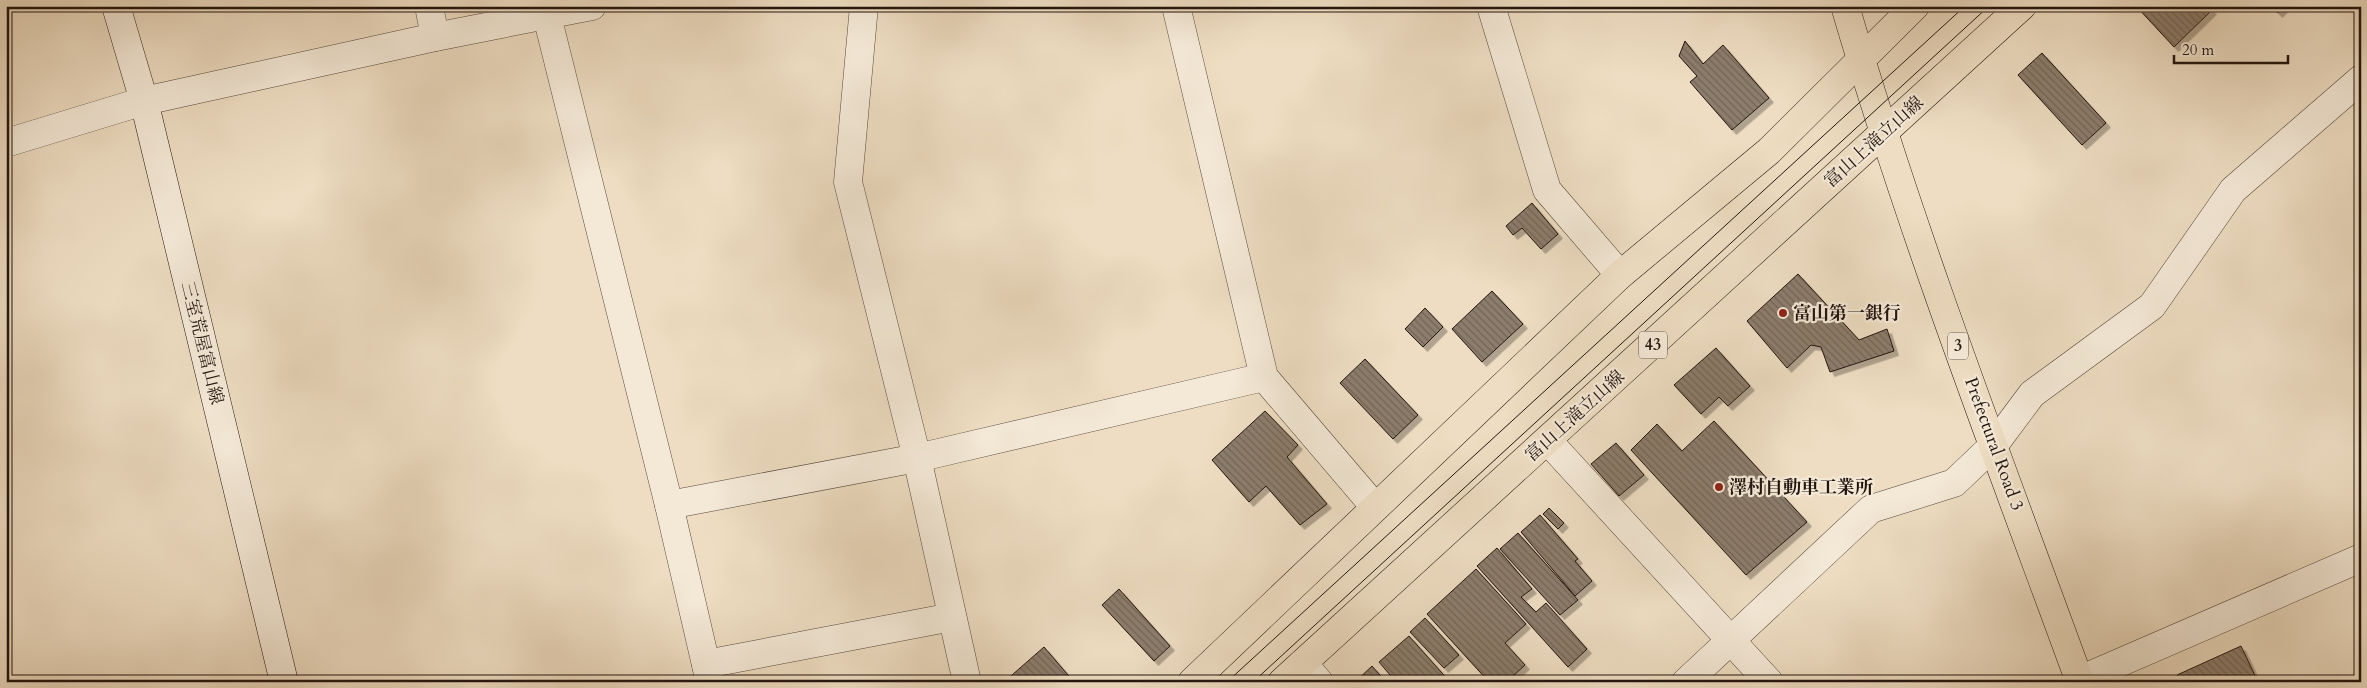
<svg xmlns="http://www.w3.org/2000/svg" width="2367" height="688" viewBox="0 0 2367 688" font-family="Cardo,'Noto Serif JP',serif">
	<defs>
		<pattern id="building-back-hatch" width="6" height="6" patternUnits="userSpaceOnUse" patternTransform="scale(1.25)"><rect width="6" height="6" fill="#8c7d6c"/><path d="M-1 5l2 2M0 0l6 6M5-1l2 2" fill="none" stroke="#726557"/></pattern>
		<filter id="shadow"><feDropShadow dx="4.5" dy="4.5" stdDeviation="0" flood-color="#0004"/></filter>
	</defs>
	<rect width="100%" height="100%" fill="#eeddc2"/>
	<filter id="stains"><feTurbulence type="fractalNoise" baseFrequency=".004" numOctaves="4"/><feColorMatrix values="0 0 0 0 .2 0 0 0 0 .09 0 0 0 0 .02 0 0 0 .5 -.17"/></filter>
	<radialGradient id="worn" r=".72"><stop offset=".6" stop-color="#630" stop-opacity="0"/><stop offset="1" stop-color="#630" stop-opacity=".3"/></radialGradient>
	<g fill="url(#building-back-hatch)" stroke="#22150f" filter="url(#shadow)">
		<path d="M2136 6H2208L2212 10 2174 47Z"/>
		<path d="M2271 6H2285L2278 13Z"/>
		<path d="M1685 41 1703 64 1723 45 1769 98 1732 130 1690 82 1697 76 1679 56Z"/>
		<path d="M2042 53 2106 123 2082 145 2018 75Z"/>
		<path d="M1532 203 1558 234 1541 249 1522 228 1513 235 1506 226Z"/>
		<path d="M1798 274 1859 340 1887 329 1894 351 1830 372 1821 347 1811 345 1787 368 1747 321Z"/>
		<path d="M1492 291 1523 324 1482 362 1452 329Z"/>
		<path d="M1425 308 1443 327 1423 347 1405 329Z"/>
		<path d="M1716 348 1750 386 1728 406 1719 397 1701 414 1674 385Z"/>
		<path d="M1365 359 1418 415 1393 439 1340 383Z"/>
		<path d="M1265 411 1298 445 1287 457 1327 504 1300 525 1266 486 1249 502 1212 460Z"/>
		<path d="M1714 421 1807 522 1746 575 1631 450 1657 424 1682 451Z"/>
		<path d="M1616 443 1644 475 1619 496 1591 464Z"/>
		<path d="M1549 508 1564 523 1558 529 1543 514Z"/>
		<path d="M1540 515 1578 559 1575 561 1592 581 1575 596 1521 532Z"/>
		<path d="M1518 533 1578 600 1560 615 1500 549Z"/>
		<path d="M1497 548 1532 589 1521 597 1536 612 1546 603 1587 649 1568 667 1477 566Z"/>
		<path d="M1476 569 1526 624 1505 643 1525 665 1512 677 1515 682H1489L1427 614Z"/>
		<path d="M1119 589 1170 646 1154 661 1102 605Z"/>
		<path d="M1425 618 1459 655 1444 668 1410 632Z"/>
		<path d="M1409 636 1450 682H1396L1379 662Z"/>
		<path d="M2241 646 2258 682H2180L2177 675Z"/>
		<path d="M1044 647 1074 682H1004Z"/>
		<path d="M1372 666 1386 682H1355Z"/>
	</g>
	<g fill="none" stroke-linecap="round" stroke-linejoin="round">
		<defs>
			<g id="minor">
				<path d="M429 6 435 37"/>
				<path d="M864 6 848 182 917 458 967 682"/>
				<path d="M1176 6 1264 377 1375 507"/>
				<path d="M1491 6 1547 190 1620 275"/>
				<path d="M547 16 669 505 710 682"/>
				<path d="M6 143 144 101 435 37 592 6"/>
				<path d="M1548 441 1769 682"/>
				<path d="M669 505 917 458 1264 377"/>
				<path d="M1303 663 1319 682"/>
				<path d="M706 664 952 617"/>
				<path d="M1686 682 1871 509 1954 483 1994 445 2032 394 2152 306 2233 190 2361 79"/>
				<path d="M2075 682 2361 558"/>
			</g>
			<path id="secondary" d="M116 6 144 101 284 682"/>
			<g id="primary">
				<path d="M1845 6C1912 235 1998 458 2080 682"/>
				<path d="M1192 682 1620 275 1769 151 1915 6"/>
				<path d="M1282 682 2022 6"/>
			</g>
		</defs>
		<use href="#minor" stroke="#55473c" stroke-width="29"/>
		<use href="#secondary" stroke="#22150f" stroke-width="29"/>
		<use href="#primary" stroke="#22150f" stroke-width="29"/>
		<use href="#minor" stroke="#f4e9d7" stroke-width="28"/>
		<use href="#secondary" stroke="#f4e9d7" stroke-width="28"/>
		<use href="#primary" stroke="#eeddc2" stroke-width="28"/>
		<g stroke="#22150f" stroke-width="1">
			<path d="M1227 682 1965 6"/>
			<path d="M1253 682 1989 6"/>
		</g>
	</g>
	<g fill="#8f2418" stroke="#f4e9d7" stroke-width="2">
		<circle cx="1783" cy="313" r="5"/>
		<circle cx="1719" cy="487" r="5"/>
	</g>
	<g text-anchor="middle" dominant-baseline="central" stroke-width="4.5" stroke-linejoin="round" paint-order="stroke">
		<g fill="#f4e9d7" stroke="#61554b" stroke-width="1">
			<rect x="1639" y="331.5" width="28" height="27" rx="4"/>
			<rect x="1948" y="332.5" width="20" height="27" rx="4"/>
		</g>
		<g font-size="16" font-weight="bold" fill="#22150f">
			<text x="1653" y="345">43</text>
			<text x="1958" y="346">3</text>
		</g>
		<g font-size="18" fill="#22150f" stroke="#f4e9d7">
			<text transform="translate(1874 142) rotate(-42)">富山上滝立山線</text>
			<text transform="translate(202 343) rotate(76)">三室荒屋富山線</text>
			<text transform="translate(1575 416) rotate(-42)">富山上滝立山線</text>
			<text transform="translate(1994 444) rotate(70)">Prefectural Road 3</text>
		</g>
		<g font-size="18" font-weight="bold" fill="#22150f" stroke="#f4e9d7" text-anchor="start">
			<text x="1793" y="313">富山第一銀行</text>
			<text x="1729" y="487">澤村自動車工業所</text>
		</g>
	</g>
	<rect width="2367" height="688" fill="none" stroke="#eeddc2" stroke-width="25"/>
	<rect x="8" y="8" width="2352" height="673" fill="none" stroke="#22150f" stroke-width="2.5"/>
	<rect x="12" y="12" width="2342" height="663" fill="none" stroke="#22150f"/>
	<path d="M2174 55v8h114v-8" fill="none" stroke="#22150f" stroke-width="2.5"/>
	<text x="2182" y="55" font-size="15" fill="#22150f" stroke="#f4e9d7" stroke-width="4" paint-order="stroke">20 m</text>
	<rect width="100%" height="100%" filter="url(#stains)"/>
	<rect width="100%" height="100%" fill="url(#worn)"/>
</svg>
